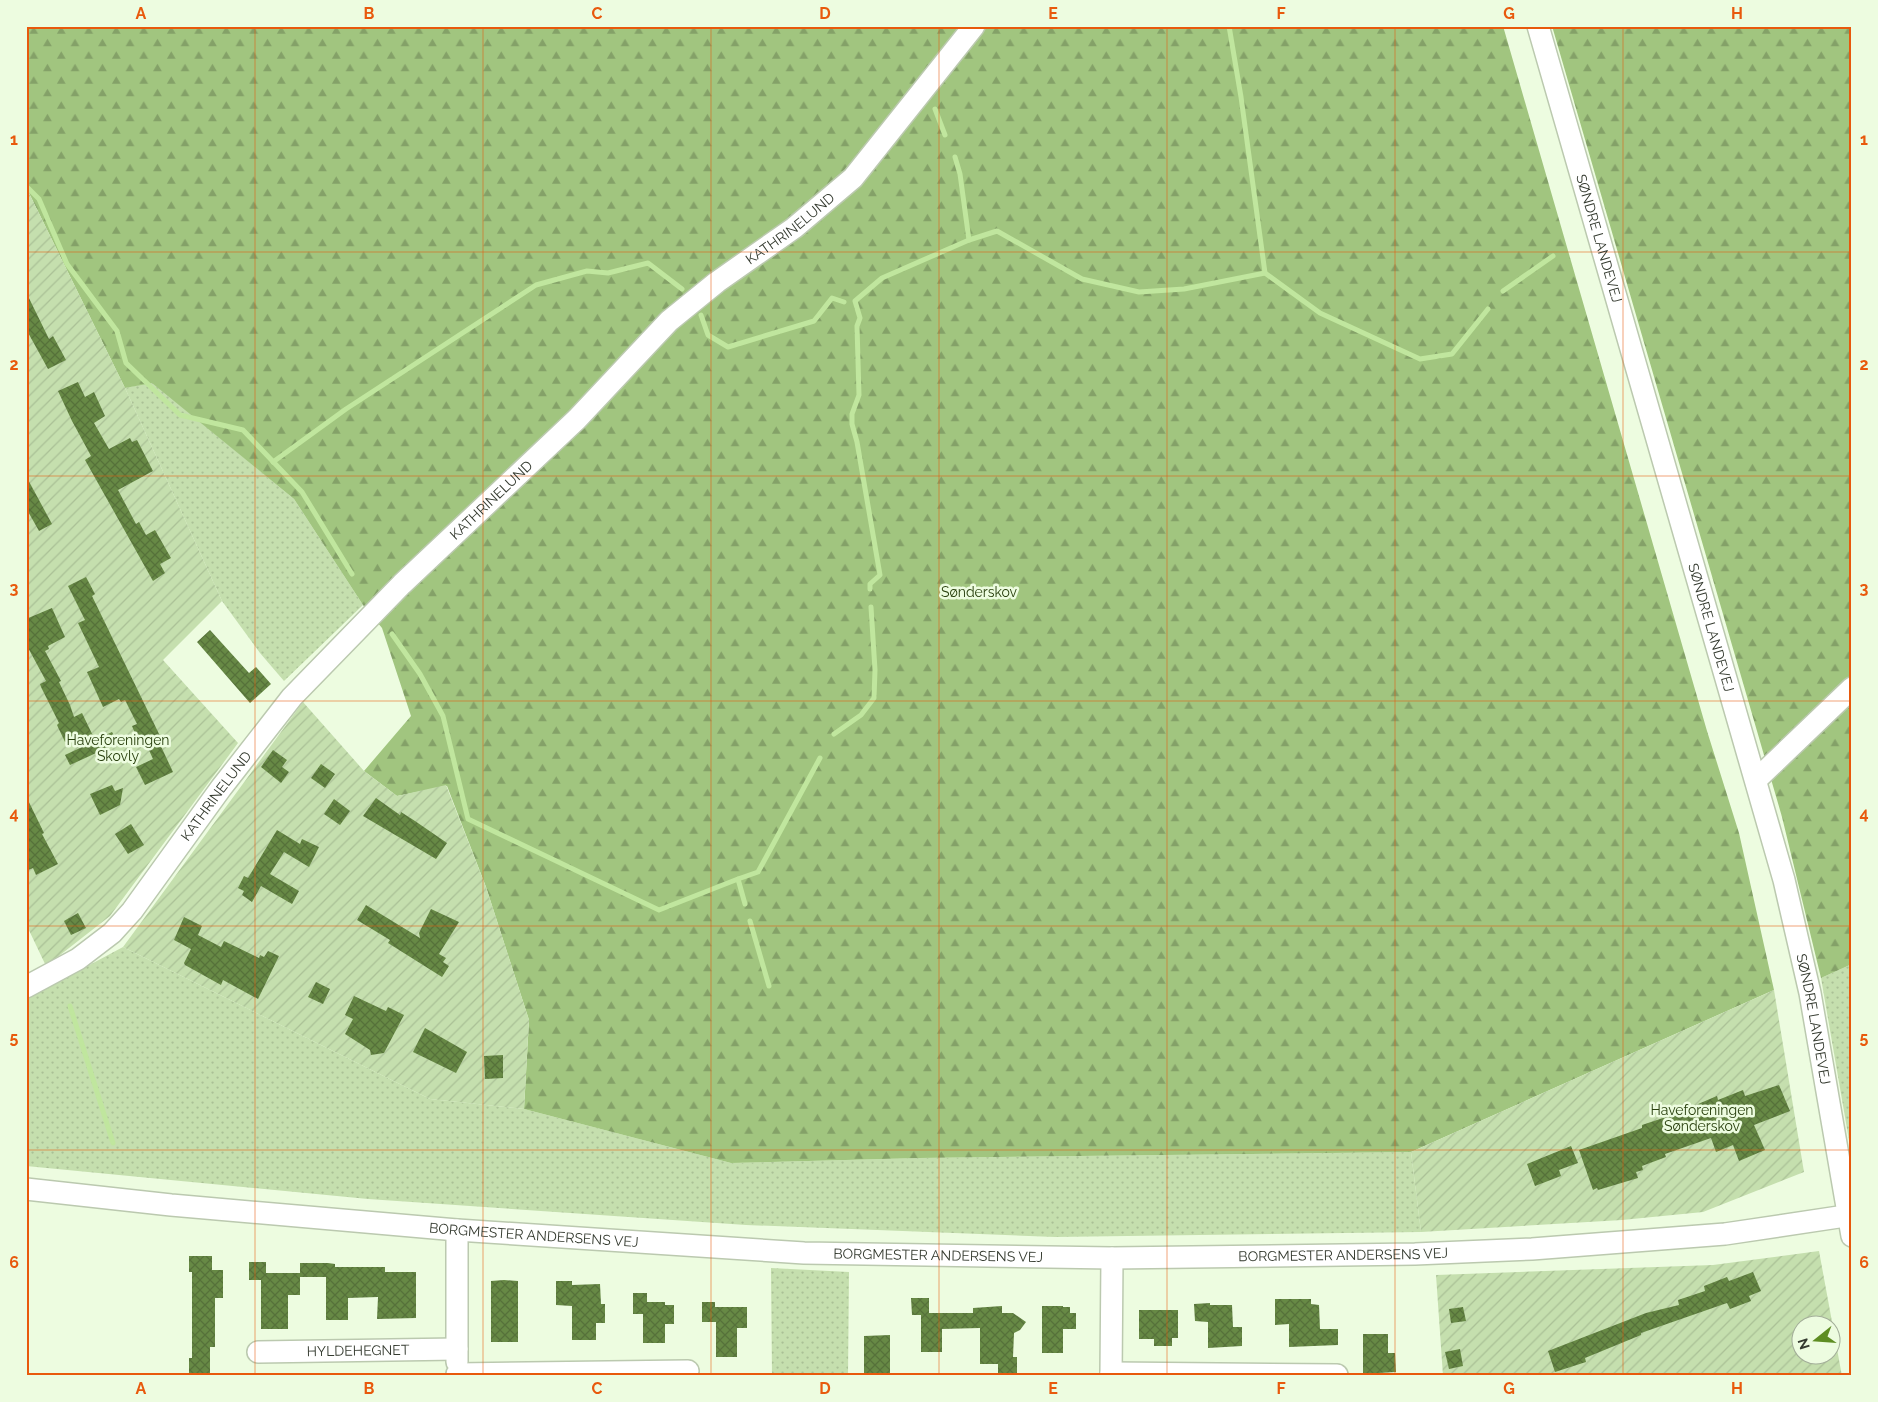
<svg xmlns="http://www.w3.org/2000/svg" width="1878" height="1402" viewBox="0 0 1878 1402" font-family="Raleway,sans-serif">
	<defs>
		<pattern id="grass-dots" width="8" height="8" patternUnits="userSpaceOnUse" patternTransform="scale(1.25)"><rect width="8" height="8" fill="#c5dfae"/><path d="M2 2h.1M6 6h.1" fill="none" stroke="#aac096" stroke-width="1.8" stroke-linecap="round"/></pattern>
		<pattern id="forest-firs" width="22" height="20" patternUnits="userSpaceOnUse" patternTransform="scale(1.25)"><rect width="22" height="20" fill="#a1c57f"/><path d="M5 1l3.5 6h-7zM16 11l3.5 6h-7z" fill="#84a168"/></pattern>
		<pattern id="garden-furrows" width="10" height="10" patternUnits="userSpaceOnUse" patternTransform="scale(1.25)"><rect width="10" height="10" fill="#c5dfae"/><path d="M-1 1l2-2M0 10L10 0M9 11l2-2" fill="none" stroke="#aac096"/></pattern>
		<pattern id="building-cross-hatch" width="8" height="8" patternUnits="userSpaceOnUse" patternTransform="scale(1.25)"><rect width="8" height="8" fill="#678945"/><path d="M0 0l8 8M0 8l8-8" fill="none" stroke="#56713a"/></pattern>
	</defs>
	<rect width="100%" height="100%" fill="#edfce0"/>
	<g fill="url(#grass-dots)">
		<path d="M152 382 294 499 363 605 284 681 260 653 222 601 125 388Z"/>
		<path d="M123 947 430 1099 524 1109 731 1163 920 1158 1411 1152 1421 1232 1055 1237 746 1225 368 1199 26 1166V999Z"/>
		<path d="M1852 964V1150L1850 1146 1821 978Z"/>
		<path d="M771 1268 849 1272 848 1376H772Z"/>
	</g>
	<g fill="url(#forest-firs)">
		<path d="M26 26H1503L1707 731 1739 833 1774 990 1411 1152 920 1158 731 1163 524 1109 529 1020 486 887 447 786 397 796 364 771 411 716 382 628 363 605 294 499 152 383 125 388 26 187Z"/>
		<path d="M1552 26H1852V964L1821 978 1782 817Z"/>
	</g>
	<g fill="url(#garden-furrows)" fill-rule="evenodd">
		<path d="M26 187 125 388 222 601 163 660 238 743 110 916 46 966 26 924Z"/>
		<path d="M303 702 364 771 397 796 446 785 486 887 529 1020 524 1109 430 1099 123 947Z"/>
		<path d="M1774 990 1804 1172 1703 1212 1622 1220 1421 1232 1411 1152Z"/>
		<path d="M1819 1251 1842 1376H1443L1436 1275 1713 1265ZM1800 1324H1830V1354H1800Z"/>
	</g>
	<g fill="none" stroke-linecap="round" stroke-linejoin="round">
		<g stroke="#c0e69e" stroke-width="5">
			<path d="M1229 26 1241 97 1265 273"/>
			<path d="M935 109 945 135"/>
			<path d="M955 157 960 174 969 240"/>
			<path d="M26 186 39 199 67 264 117 331 126 363 180 415 243 430 302 492 352 574"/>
			<path d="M1503 291 1553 256"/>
			<path d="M701 315 708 335 728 347 814 321 832 298 844 302"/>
			<path d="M273 462 346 409 536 285 587 271 608 273 648 263 682 289"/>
			<path d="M870 589V584L880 575 857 442 852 424V414L859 395 857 326 860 318 855 301 882 278 969 240 997 231 1082 279 1139 292 1184 289 1265 273 1320 313 1420 359 1452 354 1488 309"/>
			<path d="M392 634 420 674 443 716 468 819 659 910 738 879 745 904"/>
			<path d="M834 734 861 715 874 698 875 670 871 607"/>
			<path d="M738 879 758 872 820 758"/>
			<path d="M750 921 769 986"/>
			<path d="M70 1006 113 1143"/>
		</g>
	</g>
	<g fill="url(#building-cross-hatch)">
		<path d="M26 292 49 339 53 336 66 360 48 369 26 329Z"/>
		<path d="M78 382 85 397 94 392 105 416 94 423 109 449 130 438 132 442 137 440 153 471 118 490 136 524 139 522 146 535 155 530 171 558 160 564 165 573 153 581 85 460 91 456 72 421 58 391Z"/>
		<path d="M26 476 52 524 39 531 26 508Z"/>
		<path d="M86 577 95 594 92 596 161 738 158 740 173 772 145 785 136 767 153 759 142 735 137 738 132 726 137 724 125 700 121 702 119 699 103 707 87 672 99 667 78 623 85 620 68 586Z"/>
		<path d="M52 608 65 637 48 646 49 649 45 651 61 681 59 682 70 705 74 717 82 713 95 740 112 732 118 743 70 765 65 755 82 747 77 736 65 742 57 725 59 723 41 687 40 684 46 681 26 644V619Z"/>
		<path d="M210 630 249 673 256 667 271 684 250 703 197 642Z"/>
		<path d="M273 750 287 760 282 767 289 772 281 783 261 767Z"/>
		<path d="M321 764 335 774 325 788 311 778Z"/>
		<path d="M112 785 115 791 123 788 120 805 100 815 90 794Z"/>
		<path d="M26 796 44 833 42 834 58 864 36 875 33 868 26 871Z"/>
		<path d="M376 798 400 815 401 812 415 821 447 843 436 859 363 816Z"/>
		<path d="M334 799 350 811 340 825 324 814Z"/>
		<path d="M131 824 144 845 128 854 115 834Z"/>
		<path d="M277 830 300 844 302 839 319 847 309 867 284 852 270 874 299 891 292 904 261 886 252 902 242 895 244 891 238 888 244 876 248 878Z"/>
		<path d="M366 905 420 938 419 933 431 909 459 922 439 954 446 958 443 962 449 966 442 977 388 943 390 940 357 920Z"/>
		<path d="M78 913 86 928 71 935 64 921Z"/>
		<path d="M184 917 202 926 198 935 221 947 224 941 259 958 260 955 264 957 268 951 279 956 258 999 223 980 221 985 185 965 184 963 191 949 174 940Z"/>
		<path d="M316 982 330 989 323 1004 308 997Z"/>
		<path d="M354 996 386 1011 388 1007 404 1015 384 1053 371 1055 370 1050 345 1034 353 1019 345 1015Z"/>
		<path d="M425 1028 467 1052 456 1073 413 1052Z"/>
		<path d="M503 1055V1078L485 1079 484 1056Z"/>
		<path d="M1779 1085 1790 1111 1754 1125 1765 1150 1739 1161 1733 1145 1716 1152 1711 1138 1665 1154 1666 1157 1642 1166 1643 1170 1636 1172 1638 1178 1598 1190 1597 1188 1593 1190 1579 1150 1642 1128V1125L1672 1115 1717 1096 1718 1100 1743 1090 1745 1096Z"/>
		<path d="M1571 1146 1578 1163 1559 1170 1561 1176 1535 1186 1527 1164Z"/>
		<path d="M189 1256H212V1270H223V1298H215V1347H210V1376H189V1358H192V1272H189Z"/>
		<path d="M249 1262H266V1273H300V1275V1263H328L335 1264V1267H385V1272H416V1318L377 1319 378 1297 348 1298V1320H326V1277H300V1295H288V1329H261V1280H249Z"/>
		<path d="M1753 1272 1761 1291 1749 1296 1751 1301 1730 1309 1727 1303 1641 1333V1335L1585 1358 1586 1362 1555 1372 1548 1351 1646 1313 1679 1305 1678 1300 1705 1291 1704 1286 1727 1277 1729 1281Z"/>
		<path d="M504 1280 518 1281V1342H491V1281Z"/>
		<path d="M556 1281H572V1285L600 1284 601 1304H605V1323H596V1340H572V1306L556 1305Z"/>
		<path d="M633 1293H647V1302H665V1305H674V1324H665V1343H643V1314H633Z"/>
		<path d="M911 1298H929V1313H973V1308L1002 1306V1313H1013L1026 1322 1020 1330 1014 1333 1013 1357H1017V1376H998V1364H980V1328L942 1329V1352H921V1315H912Z"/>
		<path d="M1275 1299H1311V1304L1319 1305 1320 1329H1338V1345L1289 1347V1324L1275 1325Z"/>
		<path d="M702 1302H715V1307H747V1328H737V1357H716V1322H702Z"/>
		<path d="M1210 1303V1305H1232L1233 1327H1242V1346L1208 1348V1322L1195 1321 1194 1304Z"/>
		<path d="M1042 1306H1063V1307H1070V1313H1076V1329H1063V1353H1042Z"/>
		<path d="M1463 1307 1466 1321 1451 1323 1449 1309Z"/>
		<path d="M1139 1310H1178V1338H1172V1346H1154V1339H1139Z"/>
		<path d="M1363 1334H1388V1353H1395L1396 1372 1363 1374Z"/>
		<path d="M890 1335V1376H864V1336Z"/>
		<path d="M1460 1349 1463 1366 1449 1369 1445 1352Z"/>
	</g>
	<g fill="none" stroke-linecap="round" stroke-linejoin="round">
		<defs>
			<g id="minor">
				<path id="s1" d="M1538 26 1784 880 1810 993 1852 1236"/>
				<path d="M1756 780 1852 688"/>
				<path id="s2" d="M26 987 78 959 112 933 132 911 221 788 292 697 402 584 577 419 669 321 717 282 794 228 853 178 974 26"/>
				<path id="s3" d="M26 1189 171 1205 457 1230 804 1253 1112 1258 1415 1254 1532 1249 1725 1234 1852 1215"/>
				<path d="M457 1230V1362"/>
				<path id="s4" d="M258 1352 457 1349"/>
				<path d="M1111 1373 1337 1375"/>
				<path d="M457 1374 688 1371"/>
				<path d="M1111 1376 1112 1258"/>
			</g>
		</defs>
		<use href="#minor" stroke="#bbc9af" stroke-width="24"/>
		<use href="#minor" stroke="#fff" stroke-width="21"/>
	</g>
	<path fill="none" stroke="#e8590c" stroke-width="1" stroke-opacity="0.55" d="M255 26V1376M483 26V1376M711 26V1376M939 26V1376M1167 26V1376M1395 26V1376M1623 26V1376M26 252H1852M26 476H1852M26 701H1852M26 926H1852M26 1150H1852"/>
	<g text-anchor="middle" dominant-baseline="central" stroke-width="5" stroke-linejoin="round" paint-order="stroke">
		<g font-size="14" fill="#343a2f" stroke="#edfce0">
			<text stroke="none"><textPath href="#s2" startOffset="1084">KATHRINELUND</textPath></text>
			<text stroke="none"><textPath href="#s1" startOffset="221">SØNDRE LANDEVEJ</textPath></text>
			<text stroke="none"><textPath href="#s2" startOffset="679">KATHRINELUND</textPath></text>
			<text stroke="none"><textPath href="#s1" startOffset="626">SØNDRE LANDEVEJ</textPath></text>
			<text stroke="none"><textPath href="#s2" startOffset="274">KATHRINELUND</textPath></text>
			<text stroke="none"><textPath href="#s1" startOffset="1031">SØNDRE LANDEVEJ</textPath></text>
			<text stroke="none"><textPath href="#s3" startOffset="510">BORGMESTER ANDERSENS VEJ</textPath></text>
			<text stroke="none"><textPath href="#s3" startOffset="915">BORGMESTER ANDERSENS VEJ</textPath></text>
			<text stroke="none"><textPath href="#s3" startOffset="1320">BORGMESTER ANDERSENS VEJ</textPath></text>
			<text stroke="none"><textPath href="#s4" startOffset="100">HYLDEHEGNET</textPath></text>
		</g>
		<g font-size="14" fill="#29400e" stroke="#edfce0">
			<text x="979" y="592">Sønderskov</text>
			<text x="118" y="740">Haveforeningen<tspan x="118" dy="16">Skovly</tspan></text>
			<text x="1702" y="1110">Haveforeningen<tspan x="1702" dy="16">Sønderskov</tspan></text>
		</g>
	</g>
	<rect width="1878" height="1402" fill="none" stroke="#edfce0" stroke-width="55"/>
	<g transform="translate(1816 1340) rotate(253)"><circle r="24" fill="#edfce0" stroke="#a3ae99"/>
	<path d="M0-4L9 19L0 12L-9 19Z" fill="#5e8d22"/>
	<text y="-8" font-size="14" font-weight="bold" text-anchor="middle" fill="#343a2f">N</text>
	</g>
	<rect x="28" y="28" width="1822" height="1346" fill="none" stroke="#e8590c" stroke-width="2"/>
	<g font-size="16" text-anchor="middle" font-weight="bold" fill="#e8590c">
		<text x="141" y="19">A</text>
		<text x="369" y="19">B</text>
		<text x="597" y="19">C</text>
		<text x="825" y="19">D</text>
		<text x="1053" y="19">E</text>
		<text x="1281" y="19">F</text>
		<text x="1509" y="19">G</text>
		<text x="1737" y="19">H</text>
		<text x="14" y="145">1</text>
		<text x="1864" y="145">1</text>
		<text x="14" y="370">2</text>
		<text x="1864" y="370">2</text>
		<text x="14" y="594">3</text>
		<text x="1864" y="594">3</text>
		<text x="14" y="819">4</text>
		<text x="1864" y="819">4</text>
		<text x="14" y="1043">5</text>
		<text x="1864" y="1043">5</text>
		<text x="14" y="1268">6</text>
		<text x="1864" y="1268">6</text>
		<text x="141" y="1394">A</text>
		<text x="369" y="1394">B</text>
		<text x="597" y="1394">C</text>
		<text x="825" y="1394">D</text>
		<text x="1053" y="1394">E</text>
		<text x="1281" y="1394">F</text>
		<text x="1509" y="1394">G</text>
		<text x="1737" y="1394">H</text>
	</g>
</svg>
